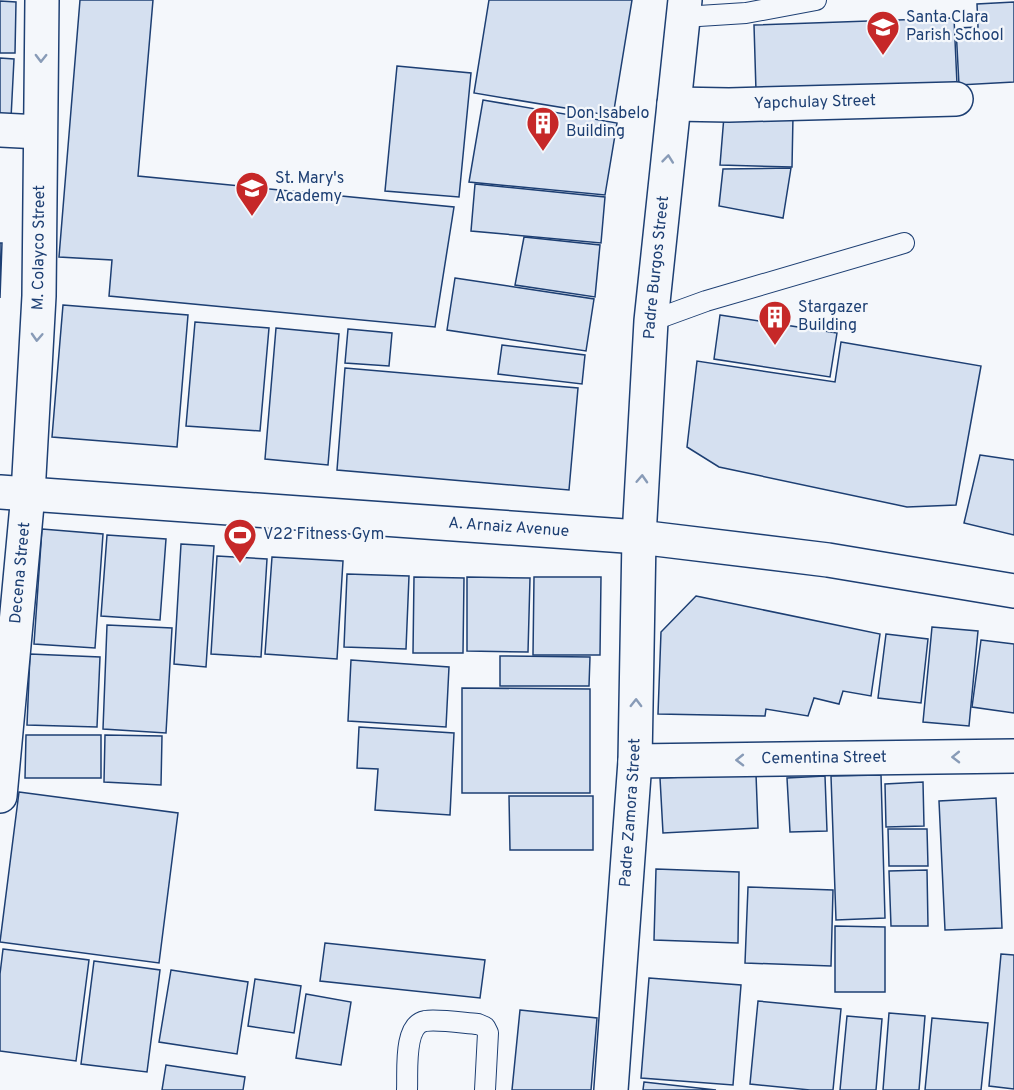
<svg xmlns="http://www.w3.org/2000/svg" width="1014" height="1090" viewBox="0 0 1014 1090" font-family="Overpass,sans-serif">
	<rect width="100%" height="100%" fill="#f4f7fb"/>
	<g fill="#d5e0f0" stroke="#1d3f73" stroke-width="1.5">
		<path d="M80 0H153L138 176 454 207 435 327 109 296 112 260 59 257Z"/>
		<path d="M489 0H632L613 116 474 93Z"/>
		<path d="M0 1 16 2 15 53H0Z"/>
		<path d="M1014 2V82L959 85 956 28 978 27 977 4Z"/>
		<path d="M954 18 957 84 756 91 754 25Z"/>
		<path d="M0 58 14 59 11 118H0Z"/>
		<path d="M397 66 471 73 459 197 385 191Z"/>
		<path d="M483 100 617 123 605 195 469 182Z"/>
		<path d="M724 116H793L792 167 720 165Z"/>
		<path d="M791 168 783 218 719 206 723 169Z"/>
		<path d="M475 184 605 197 601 243 471 231Z"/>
		<path d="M524 237 600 245 595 297 515 285Z"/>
		<path d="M0 243H2L0 298Z"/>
		<path d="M455 278 594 299 586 351 447 330Z"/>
		<path d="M63 305 188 315 177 447 52 437Z"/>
		<path d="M720 315 837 333 830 377 714 359Z"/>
		<path d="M195 322 269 328 260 431 186 426Z"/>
		<path d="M276 328 339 334 328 465 265 459Z"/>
		<path d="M348 329 392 333 389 366 345 363Z"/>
		<path d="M841 342 981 366 956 505 907 507 719 467 687 447 697 361 835 382Z"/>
		<path d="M502 345 585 355 582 384 498 374Z"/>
		<path d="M345 368 578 388 569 490 337 470Z"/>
		<path d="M980 455 1014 460V535L964 523Z"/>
		<path d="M42 529 103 534 95 648 34 644Z"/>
		<path d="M107 535 166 539 160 620 101 616Z"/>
		<path d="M181 544 214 546 206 667 174 664Z"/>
		<path d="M217 556 267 559 261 657 211 654Z"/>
		<path d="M272 557 343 561 337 659 265 654Z"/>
		<path d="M347 574 409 576 406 649 344 647Z"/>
		<path d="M414 577 464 578 463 653H413Z"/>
		<path d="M467 577 530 578 528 652 467 651Z"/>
		<path d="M534 577H601L600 655H533Z"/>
		<path d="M696 596 880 634 871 696 843 691 839 704 814 698 808 716 766 709 765 716 658 714 661 632Z"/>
		<path d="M107 625 172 628 166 733 103 729Z"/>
		<path d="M932 627 978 631 969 726 923 722Z"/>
		<path d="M886 634 928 639 921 703 878 698Z"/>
		<path d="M981 640 1014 644V713L972 707Z"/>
		<path d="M30 654 100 657 97 727 27 725Z"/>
		<path d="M500 656 590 657 589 686H500Z"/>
		<path d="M351 660 449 667 446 727 348 721Z"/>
		<path d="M462 688 590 689V793H462Z"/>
		<path d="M359 727 454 733 450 815 375 810 378 769 357 768Z"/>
		<path d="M26 735H101V778H25Z"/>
		<path d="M105 735 162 736 161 785 104 782Z"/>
		<path d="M756 774 758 828 663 833 660 778Z"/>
		<path d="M881 775 885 918 836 920 831 776Z"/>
		<path d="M825 776 827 831 790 832 787 778Z"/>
		<path d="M923 782 924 826 886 827 885 784Z"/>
		<path d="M19 792 178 813 159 963 0 942Z"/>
		<path d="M509 796H593V850H510Z"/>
		<path d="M996 798 1002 928 945 930 939 801Z"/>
		<path d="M888 829H927L928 866H889Z"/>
		<path d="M656 869 739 872 738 943 654 940Z"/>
		<path d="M927 870 928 926H891L889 871Z"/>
		<path d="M748 887 833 890 831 966 745 963Z"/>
		<path d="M835 926 885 927V992H835Z"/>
		<path d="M325 943 485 960 480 998 320 981Z"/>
		<path d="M3 949 89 960 76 1061 0 1051V974Z"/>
		<path d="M1001 954 1014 955V1089L989 1086Z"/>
		<path d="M94 961 160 970 147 1072 81 1064Z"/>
		<path d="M171 970 248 982 237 1054 159 1042Z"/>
		<path d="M649 978 741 985 733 1085 641 1078Z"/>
		<path d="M255 979 301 986 294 1033 248 1026Z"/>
		<path d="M306 994 351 1002 341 1065 296 1058Z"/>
		<path d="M758 1001 841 1009 833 1090H810L750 1084Z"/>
		<path d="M520 1010 597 1018 591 1090H512Z"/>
		<path d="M889 1013 925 1016 919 1090H883Z"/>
		<path d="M847 1016 882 1019 876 1090H840Z"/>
		<path d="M932 1018 988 1023 981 1090H925Z"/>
		<path d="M166 1065 245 1077 243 1090H162Z"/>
		<path d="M644 1082 716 1090H643Z"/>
	</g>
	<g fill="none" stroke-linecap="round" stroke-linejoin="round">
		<defs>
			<g id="lane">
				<path d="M683 17 746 13 816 0"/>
				<path d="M651 321 706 301 904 243"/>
				<path d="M407 1090C408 1072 403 1025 425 1021 438 1019 464 1023 478 1024L485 1027 488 1033 485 1090"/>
			</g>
			<g id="street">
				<path id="s1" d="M674 104 729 105 956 99"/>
				<path d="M0 130 40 132"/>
				<path id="s2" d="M635 761 1014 756"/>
				<path id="s3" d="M0 796 28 494 39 296 42 0"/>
			</g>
			<g id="secondary">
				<path id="s4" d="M0 492 639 537 828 560 1014 591"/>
				<path id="s5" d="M611 1090 635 761 639 537 651 321 685 0"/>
			</g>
		</defs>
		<use href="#lane" stroke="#1d3f73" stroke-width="22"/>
		<use href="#street" stroke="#1d3f73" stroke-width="36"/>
		<use href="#secondary" stroke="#1d3f73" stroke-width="36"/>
		<use href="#lane" stroke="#f4f7fb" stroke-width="20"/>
		<use href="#street" stroke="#f4f7fb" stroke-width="33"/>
		<use href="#secondary" stroke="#f4f7fb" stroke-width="33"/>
	</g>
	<defs><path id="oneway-chevron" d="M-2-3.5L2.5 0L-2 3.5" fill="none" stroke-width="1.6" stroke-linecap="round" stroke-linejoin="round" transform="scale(1.5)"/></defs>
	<g stroke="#889bb7">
		<use href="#oneway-chevron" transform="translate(41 58) rotate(91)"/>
		<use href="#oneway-chevron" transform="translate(668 159) rotate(-84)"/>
		<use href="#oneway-chevron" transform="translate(37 337) rotate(93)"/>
		<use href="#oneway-chevron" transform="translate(642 479) rotate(-87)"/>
		<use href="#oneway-chevron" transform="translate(636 703) rotate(-89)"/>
		<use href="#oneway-chevron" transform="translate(956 757) rotate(179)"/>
		<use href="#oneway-chevron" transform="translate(740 760) rotate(179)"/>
	</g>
	<defs>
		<symbol id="school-pin" viewBox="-11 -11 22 30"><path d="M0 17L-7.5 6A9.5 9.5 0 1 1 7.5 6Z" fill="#c62828" stroke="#f4f7fb"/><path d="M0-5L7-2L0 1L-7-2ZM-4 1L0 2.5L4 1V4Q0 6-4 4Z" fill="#fff"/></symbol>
		<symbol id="building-pin" viewBox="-11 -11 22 30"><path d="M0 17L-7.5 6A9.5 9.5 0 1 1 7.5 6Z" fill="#c62828" stroke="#f4f7fb"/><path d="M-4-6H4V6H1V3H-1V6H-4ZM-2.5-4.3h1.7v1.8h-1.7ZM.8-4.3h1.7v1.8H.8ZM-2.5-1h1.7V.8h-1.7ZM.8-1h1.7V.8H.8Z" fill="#fff"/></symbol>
		<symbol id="stadium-pin" viewBox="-11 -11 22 30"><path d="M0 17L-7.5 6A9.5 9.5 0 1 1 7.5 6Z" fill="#c62828" stroke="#f4f7fb"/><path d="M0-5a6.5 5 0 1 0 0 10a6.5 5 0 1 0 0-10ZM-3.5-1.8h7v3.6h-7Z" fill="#fff"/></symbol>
	</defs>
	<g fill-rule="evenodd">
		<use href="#school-pin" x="864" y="8" width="38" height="52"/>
		<use href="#building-pin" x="524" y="104" width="38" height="52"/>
		<use href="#school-pin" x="233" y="169" width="38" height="52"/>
		<use href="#building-pin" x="756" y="298" width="38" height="52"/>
		<use href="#stadium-pin" x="221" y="516" width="38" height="52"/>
	</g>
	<g text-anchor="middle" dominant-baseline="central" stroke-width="4.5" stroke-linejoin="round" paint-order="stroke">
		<g font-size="16" fill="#1d3f73" stroke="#f4f7fb" text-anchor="start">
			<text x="906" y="18">Santa Clara<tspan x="906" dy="18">Parish School</tspan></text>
			<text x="566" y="114">Don Isabelo<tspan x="566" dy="18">Building</tspan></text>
			<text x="275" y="179">St. Mary's<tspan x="275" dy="18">Academy</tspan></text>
			<text x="798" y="308">Stargazer<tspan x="798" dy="18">Building</tspan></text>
			<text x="263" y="535">V22 Fitness Gym</text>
		</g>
		<g font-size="16" fill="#1d3f73" stroke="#f4f7fb">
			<text stroke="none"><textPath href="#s1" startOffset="141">Yapchulay Street</textPath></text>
			<text stroke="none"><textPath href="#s3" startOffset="550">M. Colayco Street</textPath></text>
			<text stroke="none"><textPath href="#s5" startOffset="824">Padre Burgos Street</textPath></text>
			<text stroke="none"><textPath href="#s4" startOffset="510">A. Arnaiz Avenue</textPath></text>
			<text stroke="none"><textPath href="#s3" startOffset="224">Decena Street</textPath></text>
			<text stroke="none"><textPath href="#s2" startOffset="189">Cementina Street</textPath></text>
			<text stroke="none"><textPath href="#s5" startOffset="278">Padre Zamora Street</textPath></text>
		</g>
	</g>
</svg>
